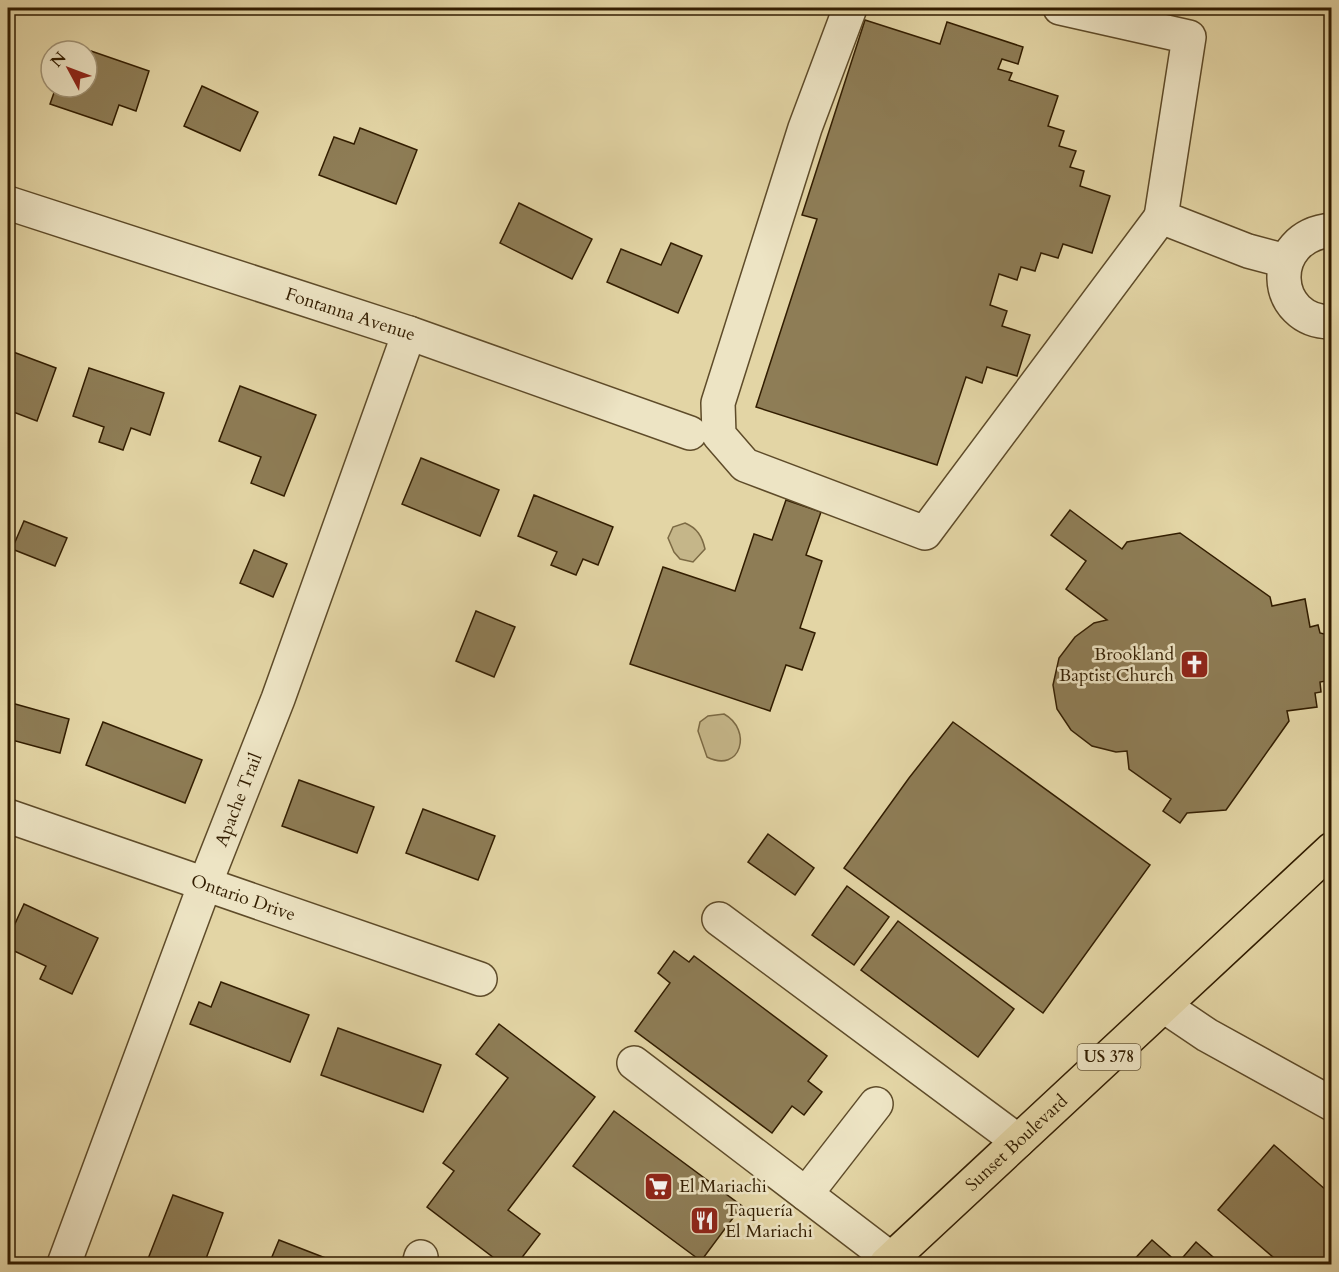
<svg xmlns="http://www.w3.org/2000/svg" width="1339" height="1272" viewBox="0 0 1339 1272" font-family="Cardo,serif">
	<rect width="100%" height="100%" fill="#e3d5a5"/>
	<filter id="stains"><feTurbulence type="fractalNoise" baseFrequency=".00333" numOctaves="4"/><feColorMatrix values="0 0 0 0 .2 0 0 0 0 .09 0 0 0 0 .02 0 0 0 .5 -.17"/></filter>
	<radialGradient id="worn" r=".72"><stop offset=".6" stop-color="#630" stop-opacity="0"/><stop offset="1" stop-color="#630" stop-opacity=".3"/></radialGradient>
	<g fill="#c5b689" stroke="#7c6a44" stroke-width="1.5">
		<path d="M685 523C697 528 702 536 705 549L693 562 680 559 674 552 668 538 673 527Z"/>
		<path d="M724 714C753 730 741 774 707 757L698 731 700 722 708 716Z"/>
	</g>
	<g fill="#8e7d56" stroke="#321d00" stroke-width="1.5">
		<path d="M865 20 940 44 947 22 1023 47 1018 64 1002 59 998 69 1012 73 1009 80 1058 96 1048 126 1064 131 1059 146 1076 151 1070 167 1084 171 1080 186 1110 196 1092 253 1063 244 1058 258 1041 253 1035 271 1021 267 1017 280 999 274 990 305 1007 311 1002 326 1030 335 1017 376 987 367 982 383 966 377 937 465 756 407 817 219 802 215Z"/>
		<path d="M91 51 149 71 136 111 119 105 112 125 50 104 56 87H87V61Z"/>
		<path d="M202 86 258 112 240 151 184 126Z"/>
		<path d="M360 128 417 150 396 204 319 175 334 137 354 144Z"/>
		<path d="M519 203 592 239 572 279 500 243Z"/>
		<path d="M671 243 702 256 678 313 607 282 621 249 661 265Z"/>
		<path d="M8 350 56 368 37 421 8 410Z"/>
		<path d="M89 368 164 393 150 435 131 428 123 450 99 442 104 427 73 416Z"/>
		<path d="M240 386 316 415 284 496 251 483 261 457 219 441Z"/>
		<path d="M421 458 499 490 480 536 402 504Z"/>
		<path d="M534 495 613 527 598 565 583 559 576 575 551 565 557 552 518 536Z"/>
		<path d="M786 500 821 512 806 555 822 561 800 628 815 633 802 670 786 665 770 711 630 664 663 567 735 591 754 534 772 540Z"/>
		<path d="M1070 510 1122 549 1127 542 1180 533 1270 597 1272 606 1305 599 1310 627 1318 625 1320 633 1332 636V671L1325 673 1326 681 1320 682 1321 692 1315 693 1317 707 1287 711 1289 721 1226 810 1187 813 1180 823 1163 811 1171 799 1129 769 1127 751 1116 752 1092 746 1071 730 1057 709 1053 685 1059 658 1075 637 1094 623 1107 620 1066 589 1086 561 1051 535Z"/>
		<path d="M24 521 67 538 55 566 12 549Z"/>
		<path d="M254 550 287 564 273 597 240 583Z"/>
		<path d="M476 611 515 627 494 677 456 661Z"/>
		<path d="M8 702 69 719 60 753 8 739Z"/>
		<path d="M103 722 202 760 185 803 86 765Z"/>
		<path d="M953 722 1150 865 1043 1013 844 868 909 778Z"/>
		<path d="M299 780 374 807 357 853 282 826Z"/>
		<path d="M423 809 495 836 478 880 406 853Z"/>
		<path d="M768 834 814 868 795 895 748 862Z"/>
		<path d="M847 886 889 917 854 965 812 935Z"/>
		<path d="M24 904 98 938 72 994 40 979 46 966 8 948V939Z"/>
		<path d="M898 921 1014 1009 978 1057 861 970Z"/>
		<path d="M674 951 689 962 694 956 827 1056 808 1081 822 1092 804 1115 792 1106 772 1133 635 1031 670 983 658 973Z"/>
		<path d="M221 982 309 1015 290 1062 190 1024 199 1002 211 1007Z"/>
		<path d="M499 1024 595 1097 508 1210 540 1234 517 1264H502L427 1207 454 1171 443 1163 508 1078 476 1054Z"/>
		<path d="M338 1028 441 1065 423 1112 321 1075Z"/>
		<path d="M614 1111 742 1206 701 1261 573 1166Z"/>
		<path d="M1274 1145 1326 1190 1332 1183V1264H1322L1316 1259 1311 1264H1281L1218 1210Z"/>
		<path d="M173 1195 223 1213 204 1264H146Z"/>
		<path d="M279 1240 328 1259 326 1264H269Z"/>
		<path d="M1152 1240 1178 1263 1196 1242 1221 1264H1130Z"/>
	</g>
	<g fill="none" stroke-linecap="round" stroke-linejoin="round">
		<defs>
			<g id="minor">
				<path d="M850 8 805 128 718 403 719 435 745 465 925 533 1161 217"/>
				<path d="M1060 8 1189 37 1161 217 1248 251 1286 261"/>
				<path id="s1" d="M8 203 409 333 690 433"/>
				<path d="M1332 230C1265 236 1271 323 1332 322"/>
				<path id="s2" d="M8 816 480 979"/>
				<path d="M719 919 1018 1141"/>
				<path d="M1164 1006 1207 1035 1332 1104"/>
				<path d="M634 1063 891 1259"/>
				<path d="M806 1194 876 1104"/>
				<path id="s3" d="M64 1264 205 884 278 699 409 333"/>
				<path d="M419 1264 421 1257"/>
			</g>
			<g id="major">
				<path id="s4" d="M886 1264 1332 849"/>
			</g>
		</defs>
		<use href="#minor" stroke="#5e4b29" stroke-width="36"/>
		<use href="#major" stroke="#321d00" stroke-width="36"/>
		<use href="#minor" stroke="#ede4c4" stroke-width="33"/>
		<use href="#major" stroke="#e3d5a5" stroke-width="33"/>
	</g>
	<defs>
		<symbol id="church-square" viewBox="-11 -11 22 22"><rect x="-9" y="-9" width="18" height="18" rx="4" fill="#8f2418" stroke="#ede4c4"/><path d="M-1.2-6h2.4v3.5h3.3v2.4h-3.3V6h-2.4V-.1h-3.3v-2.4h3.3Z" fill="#fff"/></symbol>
		<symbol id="supermarket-square" viewBox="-11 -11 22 22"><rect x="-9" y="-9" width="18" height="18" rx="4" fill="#8f2418" stroke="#ede4c4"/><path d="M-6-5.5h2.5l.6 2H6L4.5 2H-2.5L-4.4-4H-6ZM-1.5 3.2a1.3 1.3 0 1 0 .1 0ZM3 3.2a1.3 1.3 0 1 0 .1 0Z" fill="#fff"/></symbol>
		<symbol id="restaurant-square" viewBox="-11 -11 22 22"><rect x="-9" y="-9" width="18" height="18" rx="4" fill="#8f2418" stroke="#ede4c4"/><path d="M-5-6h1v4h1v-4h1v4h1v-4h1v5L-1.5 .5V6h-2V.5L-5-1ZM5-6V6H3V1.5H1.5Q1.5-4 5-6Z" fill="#fff"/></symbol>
	</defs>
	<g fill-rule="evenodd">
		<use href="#church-square" x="1178" y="648" width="33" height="33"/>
		<use href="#supermarket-square" x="642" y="1170" width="33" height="33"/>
		<use href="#restaurant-square" x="688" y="1204" width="33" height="33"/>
	</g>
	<g text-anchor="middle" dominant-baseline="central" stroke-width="5" stroke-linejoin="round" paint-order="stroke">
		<rect fill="#ede4c4" stroke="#6a593b" stroke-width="1.5" x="1077.5" y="1044" width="63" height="26" rx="4.5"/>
		<g font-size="16" font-weight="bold" fill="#321d00">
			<text x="1109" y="1057">US 378</text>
		</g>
		<g font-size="18" fill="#321d00" stroke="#ede4c4">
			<text stroke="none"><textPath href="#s1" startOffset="360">Fontanna Avenue</textPath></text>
			<text stroke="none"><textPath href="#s3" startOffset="496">Apache Trail</textPath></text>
			<text stroke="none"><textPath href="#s2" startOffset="249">Ontario Drive</textPath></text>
			<text stroke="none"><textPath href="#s4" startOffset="178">Sunset Boulevard</textPath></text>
		</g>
		<g font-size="18" fill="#321d00" stroke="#ede4c4" text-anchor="start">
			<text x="1174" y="654" text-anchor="end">Brookland<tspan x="1174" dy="21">Baptist Church</tspan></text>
			<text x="679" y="1186">El Mariachi</text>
			<text x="725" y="1210">Taquería<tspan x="725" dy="21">El Mariachi</tspan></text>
		</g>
	</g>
	<rect width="1339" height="1272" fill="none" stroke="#e3d5a5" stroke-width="30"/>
	<rect x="9" y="9" width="1321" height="1254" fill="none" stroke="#321d00" stroke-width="3"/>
	<rect x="15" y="15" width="1309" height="1242" fill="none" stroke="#321d00" stroke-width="1.5"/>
	<g transform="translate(69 69) rotate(311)"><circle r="28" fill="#ede4c4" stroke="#a29476" stroke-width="1.5"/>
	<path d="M0-4.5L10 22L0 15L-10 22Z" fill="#8f2418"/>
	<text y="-9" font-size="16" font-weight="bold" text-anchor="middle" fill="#321d00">N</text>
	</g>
	<rect width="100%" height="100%" filter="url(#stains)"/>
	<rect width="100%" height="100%" fill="url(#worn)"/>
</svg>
